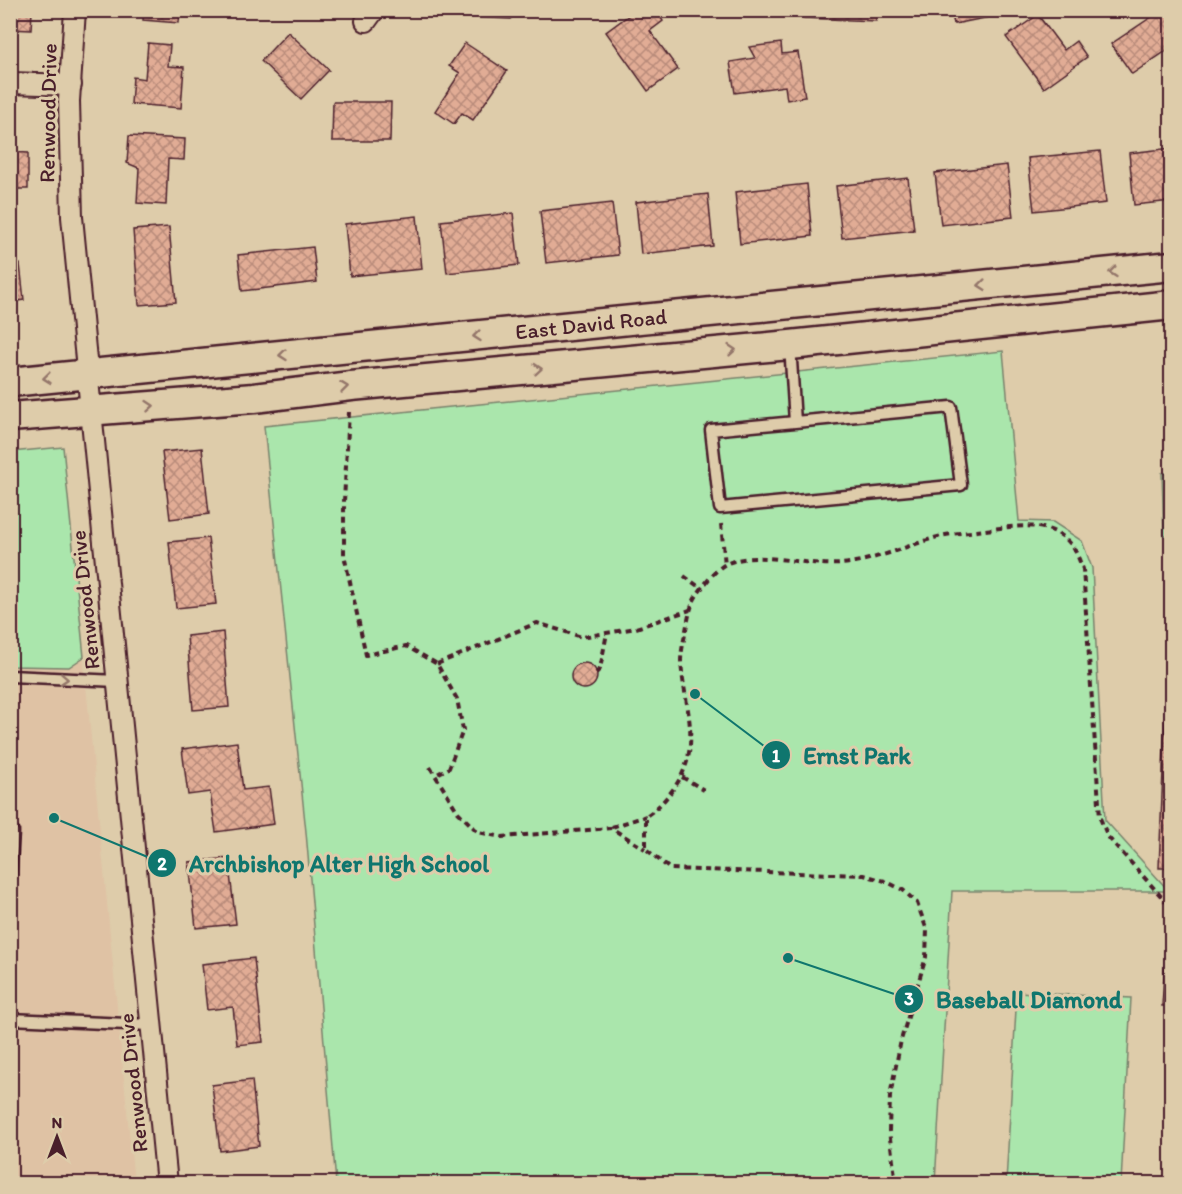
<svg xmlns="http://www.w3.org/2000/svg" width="1182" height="1194" viewBox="0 0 1182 1194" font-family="Itim,sans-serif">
	<defs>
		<pattern id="building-cross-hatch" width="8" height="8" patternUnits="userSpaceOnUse" patternTransform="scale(1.5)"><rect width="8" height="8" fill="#e1ac95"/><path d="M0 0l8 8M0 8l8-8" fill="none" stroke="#b88b7a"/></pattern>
	</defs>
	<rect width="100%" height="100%" fill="#deccaa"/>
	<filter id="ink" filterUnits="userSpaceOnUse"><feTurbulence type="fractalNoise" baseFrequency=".0167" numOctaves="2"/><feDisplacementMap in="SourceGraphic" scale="12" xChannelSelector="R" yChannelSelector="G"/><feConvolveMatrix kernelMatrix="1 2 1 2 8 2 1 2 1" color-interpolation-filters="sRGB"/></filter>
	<g filter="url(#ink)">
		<path fill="#dfc2a4" d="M63 447 134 1183 11 1184V452Z"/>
		<g fill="#aae6ac" stroke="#7a826c" stroke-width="1.5">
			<path d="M1003 351 1019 521 1053 522 1082 541 1092 568 1105 820 1169 891H952L935 1183H336L306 832 264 426Z"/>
			<path d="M63 447 84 657 69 667 11 666V452Z"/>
			<path d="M1162 473H1171V536H1164Z"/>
			<path d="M1017 992 1131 998 1121 1183H1006Z"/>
		</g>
		<g fill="url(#building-cross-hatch)" stroke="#4a1f2b" stroke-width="1.5">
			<path d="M10 10H32L31 30 10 29Z"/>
			<path d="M144 10H180L179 23 143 20Z"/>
			<path d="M470 10H511V19L469 17Z"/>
			<path d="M636 10H656L663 21 650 31 678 69 648 91 606 32Z"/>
			<path d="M804 10H876V21L804 18Z"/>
			<path d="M951 10H1014L1015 12 954 24Z"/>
			<path d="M1162 10H1172V47L1132 74 1111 44Z"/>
			<path d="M1038 15 1064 50 1076 41 1087 57 1044 88 1006 37Z"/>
			<path d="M288 32 329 70 301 99 261 61Z"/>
			<path d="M148 43 170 45 168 66 184 67 181 108 131 104 133 77 145 79Z"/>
			<path d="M465 43 507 71 473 120 462 113 454 124 435 111 460 73 449 66Z"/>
			<path d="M781 43 782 54 798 52 805 97 787 100 785 86 735 93 730 62 755 58 749 47Z"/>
			<path d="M333 102H391L390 141H332Z"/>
			<path d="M129 136 185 139 184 160 168 159 166 205 137 203 139 168 127 163Z"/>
			<path d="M1172 148V201L1134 205 1129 153Z"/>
			<path d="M1100 151 1106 203 1034 211 1028 158Z"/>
			<path d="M10 152 28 153V189H10Z"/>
			<path d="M1007 165 1013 217 941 225 935 173Z"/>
			<path d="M908 178 914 230 842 238 836 186Z"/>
			<path d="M807 184 812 236 740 244 735 192Z"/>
			<path d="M708 194 713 246 641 254 636 202Z"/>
			<path d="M612 203 618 255 546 263 540 211Z"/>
			<path d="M513 213 519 265 447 273 441 221Z"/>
			<path d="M417 216 422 269 350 276 345 224Z"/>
			<path d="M169 227 176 302 139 305 133 230Z"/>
			<path d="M313 247 317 282 242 291 238 255Z"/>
			<path d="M20 264 24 300 10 302V265Z"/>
			<path d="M202 448 209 514 170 519 162 452Z"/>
			<path d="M208 538 216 604 176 608 169 542Z"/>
			<path d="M223 632 229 707 193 710 187 636Z"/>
			<circle cx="584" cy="676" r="13"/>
			<path d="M1167 675H1172V868H1159Z"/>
			<path d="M237 742 243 790 269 787 274 824 216 832 210 792 188 795 182 749Z"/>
			<path d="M228 858 236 924 196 928 189 862Z"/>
			<path d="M1167 931 1172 932V1006H1162Z"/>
			<path d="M254 958 263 1042 237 1045 233 1007 207 1010 202 964Z"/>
			<path d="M252 1080 259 1146 220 1151 212 1085Z"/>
		</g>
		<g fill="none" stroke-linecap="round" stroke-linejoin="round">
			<defs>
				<g id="lane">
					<path d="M790 345 795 422 951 407 961 485 720 508 711 430 795 422"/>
					<path d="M10 676 117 681"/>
					<path d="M10 878 13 832"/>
					<path d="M10 1019 151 1025"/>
				</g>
				<g id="street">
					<path d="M75 10 69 101 72 217 167 1184"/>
					<path d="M366 21 374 10"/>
					<path d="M10 83 71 85"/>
				</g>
				<g id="secondary">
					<path d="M10 382 1172 266"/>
					<path d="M10 417 254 398 351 386 790 345 1172 305"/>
				</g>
			</defs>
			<use href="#lane" stroke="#4a1f2b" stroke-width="15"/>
			<use href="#street" stroke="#4a1f2b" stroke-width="24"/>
			<use href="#secondary" stroke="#4a1f2b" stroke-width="33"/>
			<g stroke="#4a1f2b" stroke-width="4" stroke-dasharray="6 4.5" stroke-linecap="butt">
				<path d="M349 412 344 501V555L366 655 406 646 437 664 457 699 463 730 449 768 435 775"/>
				<path d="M721 524 725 565"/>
				<path d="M684 576 702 589"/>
				<path d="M437 664 537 623 582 637 636 628 690 610"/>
				<path d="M596 673 600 669 607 633"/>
				<path d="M430 767 458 812 478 832 502 837 611 828 645 849"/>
				<path d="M682 777 704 790"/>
				<path d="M612 827 646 816"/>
				<path d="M896 1184 889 1131 890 1096 901 1040 926 957 927 930 917 903 903 890 885 881 864 875 670 869 646 849V816C658 808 665 800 674 788 704 746 684 707 681 661 681 650 685 636 687 625 689 615 691 604 697 595 704 585 714 571 724 565 755 548 806 567 841 564 875 561 908 545 941 536 953 533 965 533 977 531 1006 528 1045 518 1068 541 1076 549 1079 560 1083 569L1100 818 1108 837 1168 904"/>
			</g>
			<use href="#lane" stroke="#deccaa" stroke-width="10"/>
			<use href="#street" stroke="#deccaa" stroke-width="20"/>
			<use href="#secondary" stroke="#deccaa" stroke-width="28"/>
		</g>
		<defs><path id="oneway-chevron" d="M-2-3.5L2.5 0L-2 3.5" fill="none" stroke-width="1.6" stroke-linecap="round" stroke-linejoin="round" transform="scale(1.5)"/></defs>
		<g stroke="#94766a">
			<use href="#oneway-chevron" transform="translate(1113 272) rotate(174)"/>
			<use href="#oneway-chevron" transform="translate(982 285) rotate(174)"/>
			<use href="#oneway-chevron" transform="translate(477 336) rotate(174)"/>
			<use href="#oneway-chevron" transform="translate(732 350) rotate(-5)"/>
			<use href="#oneway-chevron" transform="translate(283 355) rotate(174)"/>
			<use href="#oneway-chevron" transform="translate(538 369) rotate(-5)"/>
			<use href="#oneway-chevron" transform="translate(47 378) rotate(174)"/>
			<use href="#oneway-chevron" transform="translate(344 387) rotate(-7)"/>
			<use href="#oneway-chevron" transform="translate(150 406) rotate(-5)"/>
			<use href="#oneway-chevron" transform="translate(64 679) rotate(3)"/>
		</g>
	</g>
	<g text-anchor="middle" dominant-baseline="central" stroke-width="6" stroke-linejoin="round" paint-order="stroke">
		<g font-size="22" fill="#4a1f2b" stroke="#deccaa">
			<text transform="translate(48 113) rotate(-89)">Renwood Drive</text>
			<text transform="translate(591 324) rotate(-6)">East David Road</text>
			<text transform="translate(85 600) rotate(-96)">Renwood Drive</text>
			<text transform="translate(133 1083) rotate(-96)">Renwood Drive</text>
		</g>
	</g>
	<path fill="none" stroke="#0f766e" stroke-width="2" d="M695 694L776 755M54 818L162 863M788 958L909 999"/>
	<g fill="#0f766e" stroke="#deccaa" stroke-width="2">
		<circle cx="695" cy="694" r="6"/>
		<circle cx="54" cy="818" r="6"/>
		<circle cx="788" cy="958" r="6"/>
		<circle cx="776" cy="755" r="15"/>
		<circle cx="162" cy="863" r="15"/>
		<circle cx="909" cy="999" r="15"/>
	</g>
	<g font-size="18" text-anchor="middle" font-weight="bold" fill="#fff">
		<text x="776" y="762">1</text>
		<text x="162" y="870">2</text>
		<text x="909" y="1005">3</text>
	</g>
	<g font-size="24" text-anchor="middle" font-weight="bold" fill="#0f766e" stroke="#deccaa" stroke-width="6" stroke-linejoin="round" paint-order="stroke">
		<text x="857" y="764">Ernst Park</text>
		<text x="339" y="872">Archbishop Alter High School</text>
		<text x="1029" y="1008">Baseball Diamond</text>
	</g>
	<rect width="1182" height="1194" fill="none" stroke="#deccaa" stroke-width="36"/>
	<rect x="18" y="18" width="1146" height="1158" fill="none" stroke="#4a1f2b" stroke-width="2" filter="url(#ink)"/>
	<g transform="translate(57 1137)" stroke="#deccaa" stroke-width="4.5" paint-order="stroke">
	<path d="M0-4.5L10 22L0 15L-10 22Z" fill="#4a1f2b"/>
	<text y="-9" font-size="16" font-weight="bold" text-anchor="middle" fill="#4a1f2b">N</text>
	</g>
</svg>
